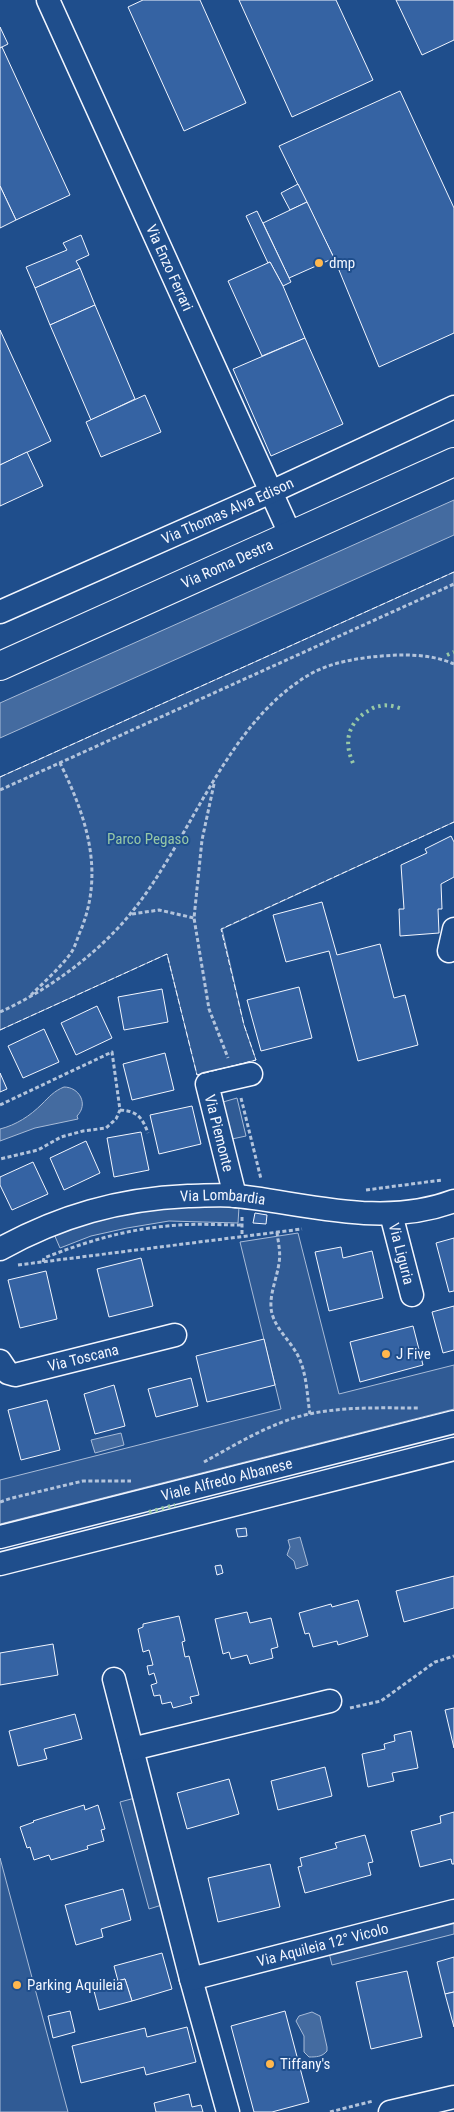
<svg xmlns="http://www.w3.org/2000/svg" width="454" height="2112" viewBox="0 0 454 2112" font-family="'Roboto Condensed',sans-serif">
	<rect width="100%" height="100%" fill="#1f4e8c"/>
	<g fill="#305b95" stroke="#a8bbd7">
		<path d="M454 572V822L222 929 244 1025 256 1060 197 1075 167 954 0 1030V777Z"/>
		<path d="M237 1098 246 1136 232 1139 223 1102Z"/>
		<path d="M201 1205 239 1207 238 1223 169 1221 127 1228 91 1236 60 1248 54 1234 126 1212Z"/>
		<path d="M298 1233 339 1394 454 1365V1409L0 1524V1480L281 1409 240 1242Z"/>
		<path d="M135 1798 165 1904 149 1909 120 1802Z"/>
		<path d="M0 1858 68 2112H0Z"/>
		<path d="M454 1921V1934L332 1965 329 1953Z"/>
	</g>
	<g fill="#446ba0" stroke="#a8bbd7">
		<path d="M454 500V535L0 738V703Z"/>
		<path d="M64 1087C79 1087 89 1104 77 1116L78 1119 35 1128 0 1141V1129C16 1125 30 1116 42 1104 49 1097 54 1091 64 1087Z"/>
		<path d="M121 1433 124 1445 95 1453 91 1440Z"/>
		<path d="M300 1537 308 1565 296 1569 294 1561 287 1555 290 1547 288 1540Z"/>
		<path d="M312 2012 320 2016 327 2047V2051C322 2057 316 2057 309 2057L304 2052V2036L296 2021 299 2016Z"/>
	</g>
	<g fill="#3563a3" stroke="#f2f6ff">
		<path d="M143 0H200L246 103 184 131 128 7Z"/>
		<path d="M239 0H336L373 80 292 117Z"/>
		<path d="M396 0H454V40L422 55Z"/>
		<path d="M0 27 8 44 0 48Z"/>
		<path d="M2 47 70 195 16 220 0 186V48Z"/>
		<path d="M400 91 454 208V333L379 367 334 258 279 146Z"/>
		<path d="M298 184 307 202 290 210 281 193Z"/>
		<path d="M0 186 16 220 0 228Z"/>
		<path d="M307 202 334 258 289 278 263 223Z"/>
		<path d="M257 211 291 282 283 286 270 262 268 263 246 216Z"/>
		<path d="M81 235 89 255 76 261 80 268 35 288 26 267 67 250 63 243Z"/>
		<path d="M270 262 283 286 305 338 262 356 228 281Z"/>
		<path d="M80 268 95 305 50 325 35 288Z"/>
		<path d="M95 305 135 399 91 420 50 325Z"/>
		<path d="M0 330 51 441 0 465Z"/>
		<path d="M305 338 343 424 271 456 233 369Z"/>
		<path d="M145 395 161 432 101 457 86 422Z"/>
		<path d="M27 452 43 486 0 506V465Z"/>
		<path d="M451 836 454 842V877L441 884 442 909H438L439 933 400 936 399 909H404L401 865 427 853 425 849Z"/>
		<path d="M322 902 337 955 380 944 394 998 405 995 418 1045 358 1061 329 951 286 962 273 915Z"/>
		<path d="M299 987 312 1038 261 1051 247 1000Z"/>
		<path d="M162 989 168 1022 124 1030 118 997Z"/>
		<path d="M97 1006 112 1038 76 1055 61 1023Z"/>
		<path d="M44 1029 59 1062 23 1078 8 1046Z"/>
		<path d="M165 1053 174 1090 132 1100 123 1064Z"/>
		<path d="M0 1073 7 1089 0 1092Z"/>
		<path d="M192 1106 201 1144 159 1154 150 1115Z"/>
		<path d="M141 1132 149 1170 114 1177 107 1138Z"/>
		<path d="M86 1141 100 1173 64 1190 50 1158Z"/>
		<path d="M33 1162 48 1194 12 1210 0 1185V1177Z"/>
		<path d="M255 1213 267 1215 266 1224 253 1223Z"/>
		<path d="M454 1238V1291L449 1292 436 1243Z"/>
		<path d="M341 1247 343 1258 372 1251 383 1298 329 1311 315 1252Z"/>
		<path d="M141 1258 153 1306 109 1317 97 1269Z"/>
		<path d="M46 1271 57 1319 20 1328 8 1280Z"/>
		<path d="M454 1306V1350L443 1353 432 1312Z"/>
		<path d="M413 1326 423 1365 360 1382 350 1342Z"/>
		<path d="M264 1339 275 1385 207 1402 196 1356Z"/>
		<path d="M191 1378 198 1406 156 1417 148 1389Z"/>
		<path d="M114 1385 125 1426 95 1434 84 1394Z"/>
		<path d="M47 1400 60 1450 21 1460 8 1410Z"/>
		<path d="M246 1528 247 1536 238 1537 236 1529Z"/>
		<path d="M221 1565 223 1573 217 1575 215 1566Z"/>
		<path d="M454 1576V1608L404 1622 396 1591Z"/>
		<path d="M358 1600 368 1636 338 1645 337 1641 313 1647 309 1633 305 1634 299 1613 331 1604 332 1607Z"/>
		<path d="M247 1612 250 1623 271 1618 278 1647 271 1649 273 1658 250 1664 247 1655 231 1659 229 1652 223 1654 215 1619Z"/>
		<path d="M179 1616 185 1641 182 1642 185 1657 189 1656 199 1695 190 1697 192 1703 173 1708 171 1702 162 1704 160 1695 154 1696 151 1685 157 1683 154 1673 149 1675 147 1666 153 1665 149 1650 143 1652 138 1629 143 1627V1624Z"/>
		<path d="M53 1644 58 1675 0 1685V1653Z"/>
		<path d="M454 1708V1748L445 1710Z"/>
		<path d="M75 1714 82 1739 44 1749 47 1759 18 1766 9 1731Z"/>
		<path d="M411 1731 418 1768 392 1773 394 1781 368 1787 362 1754 385 1749 384 1744 395 1741 394 1735Z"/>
		<path d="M325 1767 332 1796 278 1810 271 1781Z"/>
		<path d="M229 1779 239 1814 187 1829 177 1793Z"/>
		<path d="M84 1805 85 1810 98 1805 105 1829 101 1830 104 1841 87 1846 88 1849 51 1860 49 1855 34 1860 30 1847 27 1848 20 1827 34 1822 33 1821Z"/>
		<path d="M454 1812V1864H452L451 1859 420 1867 411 1831 441 1823 440 1816Z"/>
		<path d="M365 1835 373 1862 368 1863 371 1875 305 1893 298 1867 302 1866 300 1858 337 1848 335 1843Z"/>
		<path d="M270 1864 280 1907 218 1922 208 1878Z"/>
		<path d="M123 1889 131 1920 101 1929 103 1937 76 1945 65 1905Z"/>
		<path d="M162 1953 172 1989 132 2001 125 1979 118 1981 114 1966Z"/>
		<path d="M454 1957V1992L445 1994 437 1962Z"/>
		<path d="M407 1971 422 2037 371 2049 356 1982Z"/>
		<path d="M125 1979 132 2001 99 2010 93 1987Z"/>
		<path d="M454 1992V2027L445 1994Z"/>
		<path d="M70 2011 75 2032 53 2038 48 2016Z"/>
		<path d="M285 2011 309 2102 272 2112H254L231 2026Z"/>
		<path d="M187 2027 196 2062 146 2075 144 2067 81 2083 72 2046 145 2028 147 2037Z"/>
		<path d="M189 2094 192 2107 201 2105 203 2112H156L154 2103Z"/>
	</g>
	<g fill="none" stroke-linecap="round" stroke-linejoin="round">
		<defs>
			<g id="minor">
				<path id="s1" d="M48 0 291 536"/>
				<path id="s2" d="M0 612 271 492 454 407"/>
				<path d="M449 951 454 929"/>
				<path d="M235 1196 207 1084 251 1074"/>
				<path id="s3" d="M391 1214 412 1295"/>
				<path id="s4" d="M0 1249C60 1216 119 1199 188 1196 204 1196 221 1194 237 1196 309 1204 383 1228 454 1201"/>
				<path id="s5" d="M0 1361 8 1373 15 1375 175 1335"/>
				<path id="s6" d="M0 1537 454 1422"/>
				<path d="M0 1564 454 1449"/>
				<path d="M114 1679 191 1979 228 2112"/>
				<path d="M132 1749 330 1701"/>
				<path id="s7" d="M191 1979 454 1911"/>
				<path d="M390 2112 454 2097"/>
			</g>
			<g id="major">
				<path id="s8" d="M0 666 454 462"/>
			</g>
		</defs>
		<use href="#minor" stroke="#f2f6ff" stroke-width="25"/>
		<use href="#major" stroke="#f2f6ff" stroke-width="30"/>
		<g stroke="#b3c4dc" stroke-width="3" stroke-dasharray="4 2.5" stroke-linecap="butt">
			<path d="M214 784 202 840 194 918 209 1009 228 1058"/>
			<path d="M0 790 454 584"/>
			<path d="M132 914 159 910 194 918"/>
			<path d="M31 995C44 982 60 968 71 953 75 947 77 939 80 932 105 873 87 818 60 763"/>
			<path d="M0 1012C47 991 99 953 131 913 192 839 226 720 314 672 332 663 353 659 372 657 399 654 429 653 454 664"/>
			<path d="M241 1098 261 1179"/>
			<path d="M0 1105 112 1052 120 1110 116 1119 106 1128 83 1131 61 1137 38 1150 0 1159"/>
			<path d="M120 1110C137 1111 142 1117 148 1133"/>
			<path d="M366 1190 442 1180"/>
			<path d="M242 1217V1236"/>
			<path d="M277 1232C278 1242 281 1252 279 1263 277 1278 270 1292 271 1308 273 1328 291 1340 299 1358 307 1375 307 1396 310 1414"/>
			<path d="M43 1262 44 1258C85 1242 124 1230 167 1226 192 1223 217 1225 241 1225"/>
			<path d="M18 1265 302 1229"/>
			<path d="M204 1462C233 1446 264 1427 297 1417 336 1406 378 1408 419 1408"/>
			<path d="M0 1502 12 1498 83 1481H131"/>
			<path d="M350 1708 381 1701 435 1662 454 1656"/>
			<path d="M330 2112 373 2101"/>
		</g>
		<use href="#minor" stroke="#1f4e8c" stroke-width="22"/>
		<use href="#major" stroke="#1f4e8c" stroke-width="28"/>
		<g stroke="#97c8a6" stroke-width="4" stroke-dasharray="2.5 4" stroke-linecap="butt">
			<path d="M447 655 454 652"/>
			<path d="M353 763C344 743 347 725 366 712 370 710 375 706 380 706 388 704 396 707 403 709"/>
			<path d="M149 1512 175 1505"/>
		</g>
		<g stroke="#f2f6ff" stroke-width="1" stroke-dasharray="6 2.5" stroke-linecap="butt">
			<path d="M0 777 454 572"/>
			<path d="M0 1030 167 954 197 1075 256 1060 244 1025 221 929 454 822"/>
		</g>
	</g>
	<g fill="#ffb74d" stroke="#1f4e8c" stroke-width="2">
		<circle cx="319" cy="263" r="5"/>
		<circle cx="386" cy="1354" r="5"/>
		<circle cx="17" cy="1985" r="5"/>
		<circle cx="270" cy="2064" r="5"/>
	</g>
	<g text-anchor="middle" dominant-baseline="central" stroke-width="4" stroke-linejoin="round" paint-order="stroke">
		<g font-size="15" fill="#f2f6ff" stroke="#1f4e8c" text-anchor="start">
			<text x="329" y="263">dmp</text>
			<text x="396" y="1354">J Five</text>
			<text x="27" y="1985">Parking Aquileia</text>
			<text x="280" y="2064">Tiffany's</text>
		</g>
		<g font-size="15" fill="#f2f6ff" stroke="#1f4e8c">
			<text stroke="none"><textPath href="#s1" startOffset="294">Via Enzo Ferrari</textPath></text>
			<text stroke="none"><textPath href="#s2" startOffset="249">Via Thomas Alva Edison</textPath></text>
			<text stroke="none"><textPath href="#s8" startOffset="249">Via Roma Destra</textPath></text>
			<text transform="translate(219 1133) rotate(76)">Via Piemonte</text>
			<text stroke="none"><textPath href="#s4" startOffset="232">Via Lombardia</textPath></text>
			<text stroke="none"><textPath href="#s3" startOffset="41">Via Liguria</textPath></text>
			<text stroke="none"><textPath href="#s5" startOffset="92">Via Toscana</textPath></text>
			<text stroke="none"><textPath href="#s6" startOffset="234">Viale Alfredo Albanese</textPath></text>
			<text stroke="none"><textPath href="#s7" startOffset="136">Via Aquileia 12° Vicolo</textPath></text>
		</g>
		<g font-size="15" fill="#97c8a6" stroke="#1f4e8c">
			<text x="148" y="839">Parco Pegaso</text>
		</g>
	</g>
</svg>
